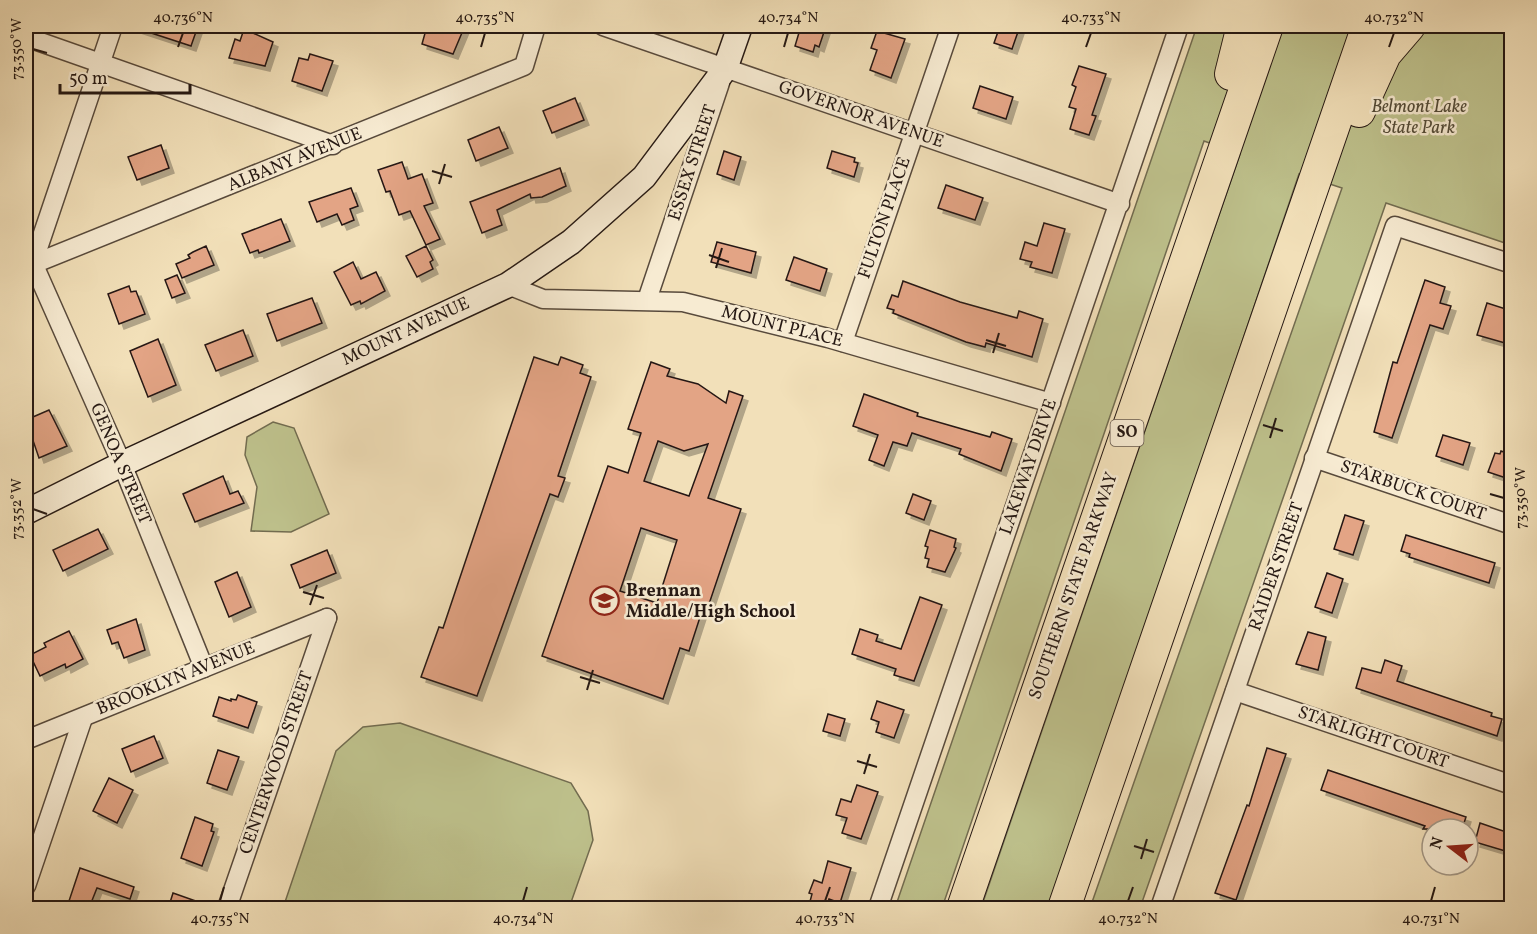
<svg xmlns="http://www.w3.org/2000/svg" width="1537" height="934" viewBox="0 0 1537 934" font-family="Vollkorn,serif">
	<defs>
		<filter id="shadow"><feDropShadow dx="5" dy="5" stdDeviation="0" flood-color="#0004"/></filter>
	</defs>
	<rect width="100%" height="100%" fill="#f2e0b9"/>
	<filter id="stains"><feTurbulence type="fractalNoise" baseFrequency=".00333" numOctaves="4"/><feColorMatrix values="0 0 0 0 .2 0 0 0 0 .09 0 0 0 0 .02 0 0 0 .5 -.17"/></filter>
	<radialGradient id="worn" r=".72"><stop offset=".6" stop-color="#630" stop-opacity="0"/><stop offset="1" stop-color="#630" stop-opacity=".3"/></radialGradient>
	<g fill="#bec18c" stroke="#726c50" stroke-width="1.5">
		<path d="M1197 26H1511L1512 222 1505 243 1386 203 1140 908H1090L1342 188 1299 174 1050 908H981L1240 154 1204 141 942 908H895Z"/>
		<path d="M273 422 294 428 329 514 291 532 251 531 257 487 245 455 247 437Z"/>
		<path d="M400 723 571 783 588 811 593 840 569 908H283L336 751 363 727Z"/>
	</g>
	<g fill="#e3a485" stroke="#251813" stroke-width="1.5" fill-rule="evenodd" filter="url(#shadow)">
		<path d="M137 26H198L191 46 136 28Z"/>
		<path d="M427 26 464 28 453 54 422 44Z"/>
		<path d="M801 26H826L819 47 815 45 813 52 795 46Z"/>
		<path d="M1000 26H1020L1012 49 994 43Z"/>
		<path d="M244 29 273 42 265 66 229 58 235 39 240 41Z"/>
		<path d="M877 31 905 39 891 78 870 70 877 50 871 48Z"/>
		<path d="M310 54 333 61 322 91 292 81 299 58 308 60Z"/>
		<path d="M1079 66 1106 74 1092 115 1096 116 1089 135 1070 129 1076 109 1069 107 1076 87 1072 85Z"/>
		<path d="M980 86 1013 97 1006 119 973 108Z"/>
		<path d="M575 98 584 120 552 133 543 111Z"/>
		<path d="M499 127 508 148 476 161 468 140Z"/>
		<path d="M161 145 169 168 137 180 128 157Z"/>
		<path d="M724 151 741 157 734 180 717 174Z"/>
		<path d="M832 151 855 158 854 162 858 163 854 177 827 168Z"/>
		<path d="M402 162 408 179 422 174 433 203 424 206 440 239 426 245 410 211 399 215 390 191 386 192 378 170Z"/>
		<path d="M560 168 566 186 542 197 531 198 530 194 497 210 502 225 482 233 470 202Z"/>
		<path d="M946 185 983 198 975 220 938 208Z"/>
		<path d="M351 188 358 206 350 209 354 220 342 225 337 214 317 222 309 202Z"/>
		<path d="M281 219 290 241 259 253 258 250 250 253 242 234Z"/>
		<path d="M1044 223 1065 229 1052 273 1030 267 1032 262 1020 259 1025 242 1037 246Z"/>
		<path d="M717 242 756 252 751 273 711 262Z"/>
		<path d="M206 246 214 265 182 278 176 264 190 258 188 255 193 252Z"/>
		<path d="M426 246 433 260 430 262 433 269 417 277 406 256Z"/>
		<path d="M794 257 827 269 820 291 786 280Z"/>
		<path d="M353 262 361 279 376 272 385 291 361 304 360 301 351 305 334 272Z"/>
		<path d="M177 275 185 293 172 298 165 280Z"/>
		<path d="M1425 280 1445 287 1440 303 1451 306 1443 329 1430 325 1392 438 1374 432 1393 362 1397 363Z"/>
		<path d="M903 281 960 302 1017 318 1019 311 1043 319 1032 357 986 343 985 347 966 342 893 313 894 310 887 308 892 295 898 297Z"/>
		<path d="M129 286 131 292 136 291 145 314 119 324 108 294Z"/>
		<path d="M312 298 322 323 277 341 267 314Z"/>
		<path d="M1487 303 1512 311V345L1477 335Z"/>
		<path d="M243 330 253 356 216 371 205 345Z"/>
		<path d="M158 339 176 385 148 397 130 351Z"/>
		<path d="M534 357 558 365 561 357 583 365 580 373 591 377 558 476 565 478 558 497 550 494 477 696 421 677 439 627 443 628Z"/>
		<path d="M651 362 670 369 667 376 698 384 726 403 729 391 743 396 708 498 741 509 707 610 703 608 689 651 680 648 663 699 542 656 608 466 628 473 641 433 628 429ZM658 441 684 451 708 444 689 496 644 481ZM641 528 677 540 657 603 620 591Z"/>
		<path d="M864 394 918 413 917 416 990 437 992 432 1012 439 1001 471 959 454 961 449 912 433 907 446 893 442 884 466 869 460 878 435 853 426Z"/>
		<path d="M49 410 67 446 39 458 26 420Z"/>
		<path d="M1443 435 1470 443 1463 465 1436 456Z"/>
		<path d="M1501 451 1512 455V480L1488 472 1495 453 1500 454Z"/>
		<path d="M223 476 230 494 238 491 244 503 195 522 183 494Z"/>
		<path d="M913 494 931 501 924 520 906 513Z"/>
		<path d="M1345 515 1364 521 1353 555 1334 549Z"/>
		<path d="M98 529 108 549 63 571 53 550Z"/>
		<path d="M930 530 956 539 954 547 956 548 945 572 927 567 929 559 925 558 928 547 925 546Z"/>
		<path d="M1406 535 1495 563 1489 583 1409 557 1410 554 1401 551Z"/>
		<path d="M327 550 336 573 300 588 291 565Z"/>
		<path d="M237 572 251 607 229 617 215 582Z"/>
		<path d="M1327 573 1343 579 1332 613 1315 607Z"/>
		<path d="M920 597 942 605 914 681 894 675 896 669 852 654 860 629 878 635 876 641 901 649Z"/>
		<path d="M136 619 145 650 124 658 118 642 112 644 107 630Z"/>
		<path d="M69 631 83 659 66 668 65 664 40 676 30 655 46 647 44 643Z"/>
		<path d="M1308 632 1326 637 1318 670 1296 664Z"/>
		<path d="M1385 660 1402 666 1397 681 1492 713 1491 716 1502 719 1497 736 1356 688 1362 668 1381 673Z"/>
		<path d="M238 695 257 702 248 728 213 716 219 697 231 701V699L236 700Z"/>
		<path d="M877 701 904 710 894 738 876 732 879 722 871 719Z"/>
		<path d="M828 714 845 719 840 736 823 731Z"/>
		<path d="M154 736 163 758 131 772 122 749Z"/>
		<path d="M1267 748 1286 754 1236 900 1215 893 1247 805 1249 806Z"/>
		<path d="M218 750 239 757 227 790 207 783Z"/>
		<path d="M1328 770 1466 817 1462 829H1423L1425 826 1321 790Z"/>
		<path d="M109 778 133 790 117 823 93 811Z"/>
		<path d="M857 785 878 792 861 839 842 833 847 818 836 815 841 799 851 802Z"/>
		<path d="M195 817 213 824 211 831 214 832 202 866 181 858Z"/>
		<path d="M1480 823 1512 834V853L1475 842Z"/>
		<path d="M828 861 851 868 840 903 829 899 826 909H808L812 894 809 893 814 880 822 883Z"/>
		<path d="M80 868 134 887 130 899 97 888 89 908 69 901Z"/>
		<path d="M173 893 210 906V909H168Z"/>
	</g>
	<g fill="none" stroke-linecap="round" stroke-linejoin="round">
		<defs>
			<g id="street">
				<path d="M603 26 1120 204"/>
				<path d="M26 37 333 145"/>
				<path d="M26 256 33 263 122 464 204 668"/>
				<path d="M33 263 113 26"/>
				<path d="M26 267 524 66 536 26"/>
				<path d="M508 285 543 299 683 302 828 338 1051 403"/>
				<path d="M647 300 720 83"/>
				<path d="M843 342 951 26"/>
				<path d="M1314 458 1512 525"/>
				<path d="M1235 691 1512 785"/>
				<path d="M26 740 327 618"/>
				<path d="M26 886 83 718"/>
				<path d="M227 908 327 618"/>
				<path d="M878 908 1179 26"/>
				<path d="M1160 908 1395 226 1512 264"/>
			</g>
			<path id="secondary" d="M26 512 122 464 508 285 571 242 644 177 725 69 740 26"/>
			<g id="highway">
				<path d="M1231 74 1243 26"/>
				<path d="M1359 111 1385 54 1409 26"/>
				<path d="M963 908 1267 26"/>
				<path d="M1064 908 1368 26"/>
			</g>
		</defs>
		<use href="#street" stroke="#584a3c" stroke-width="21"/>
		<use href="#secondary" stroke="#251813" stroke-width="27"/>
		<use href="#highway" stroke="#251813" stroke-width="34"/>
		<use href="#street" stroke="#f7ebd2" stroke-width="18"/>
		<use href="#secondary" stroke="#f7ebd2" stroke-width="24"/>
		<use href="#highway" stroke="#f2e0b9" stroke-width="32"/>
	</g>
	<path fill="none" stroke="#251813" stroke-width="2" d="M178 47 183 33M481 47 485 33M784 47 788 33M1086 47 1091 33M1389 47 1394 33M33 49 47 53M432 171 452 177M439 184 445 164M709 255 729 262M716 268 722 248M986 340 1006 346M993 353 999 333M1263 425 1283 431M1270 438 1276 418M1490 494 1504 498M33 509 47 514M303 592 324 598M310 605 317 585M580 677 600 683M587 690 593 670M857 761 877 767M864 774 870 754M1134 846 1154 852M1141 859 1147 839M220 901 224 887M523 901 527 887M825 901 830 887M1128 901 1133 887M1431 901 1435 887"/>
	<defs>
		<symbol id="school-ring" viewBox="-11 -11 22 22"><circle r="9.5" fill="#f7ebd2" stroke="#8f2418" stroke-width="1.5"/><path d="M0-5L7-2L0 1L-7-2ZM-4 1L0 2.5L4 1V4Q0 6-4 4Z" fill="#8f2418"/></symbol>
	</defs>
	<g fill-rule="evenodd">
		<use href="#school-ring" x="588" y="584" width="33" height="33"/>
	</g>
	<g text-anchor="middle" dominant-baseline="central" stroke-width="5" stroke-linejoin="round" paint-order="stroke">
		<rect fill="#f7ebd2" stroke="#64574c" stroke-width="1.5" x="1110.5" y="420" width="33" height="26" rx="4.5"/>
		<g font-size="16" font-weight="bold" fill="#251813">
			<text x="1127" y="433">SO</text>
		</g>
		<g font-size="18" font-style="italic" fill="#534b37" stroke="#f7ebd2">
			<text x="1419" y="107">Belmont Lake<tspan x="1419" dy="21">State Park</tspan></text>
		</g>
		<g font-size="18" fill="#251813" stroke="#f7ebd2">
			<text transform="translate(861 115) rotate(19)">GOVERNOR AVENUE</text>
			<text transform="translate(295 160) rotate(-22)">ALBANY AVENUE</text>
			<text transform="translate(693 163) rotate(-72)">ESSEX STREET</text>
			<text transform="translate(885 218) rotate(-71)">FULTON PLACE</text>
			<text transform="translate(782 327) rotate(14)">MOUNT PLACE</text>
			<text transform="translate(406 332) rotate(-25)">MOUNT AVENUE</text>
			<text transform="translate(120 464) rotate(67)">GENOA STREET</text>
			<text transform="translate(1029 467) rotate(-71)">LAKEWAY DRIVE</text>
			<text transform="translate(1413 491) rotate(19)">STARBUCK COURT</text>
			<text transform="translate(1277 567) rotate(-71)">RAIDER STREET</text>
			<text transform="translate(1074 586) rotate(-71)">SOUTHERN STATE PARKWAY</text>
			<text transform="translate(176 679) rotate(-22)">BROOKLYN AVENUE</text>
			<text transform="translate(1373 738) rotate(19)">STARLIGHT COURT</text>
			<text transform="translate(277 763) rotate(-71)">CENTERWOOD STREET</text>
		</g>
		<g font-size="18" font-weight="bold" fill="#251813" stroke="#f7ebd2" text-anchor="start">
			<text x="626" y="591">Brennan<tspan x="626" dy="21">Middle/High School</tspan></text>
		</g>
	</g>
	<rect width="1537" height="934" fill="none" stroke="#f2e0b9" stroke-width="66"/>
	<g transform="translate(1450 847) rotate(287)"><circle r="28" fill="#f7ebd2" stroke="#a39786" stroke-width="1.5"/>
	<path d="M0-4.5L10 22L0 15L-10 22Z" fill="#8f2418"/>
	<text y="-9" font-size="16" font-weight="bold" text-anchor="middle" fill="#251813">N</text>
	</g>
	<path d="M60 84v9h130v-9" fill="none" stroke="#251813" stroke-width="3"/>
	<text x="69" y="84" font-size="18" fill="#251813" stroke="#f7ebd2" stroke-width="4.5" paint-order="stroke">50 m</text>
	<rect x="33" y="33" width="1471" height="868" fill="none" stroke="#251813" stroke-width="2"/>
	<g font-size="15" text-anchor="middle" fill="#251813">
		<text x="183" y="22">40.736°N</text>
		<text x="485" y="22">40.735°N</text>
		<text x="788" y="22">40.734°N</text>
		<text x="1091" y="22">40.733°N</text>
		<text x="1394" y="22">40.732°N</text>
		<text transform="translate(16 49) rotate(-90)" y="5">73.350°W</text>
		<text transform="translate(1520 498) rotate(-90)" y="5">73.350°W</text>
		<text transform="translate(16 509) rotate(-90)" y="5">73.352°W</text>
		<text x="220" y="923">40.735°N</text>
		<text x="523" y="923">40.734°N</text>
		<text x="825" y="923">40.733°N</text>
		<text x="1128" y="923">40.732°N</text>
		<text x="1431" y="923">40.731°N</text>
	</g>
	<rect width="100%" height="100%" filter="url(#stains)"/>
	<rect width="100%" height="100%" fill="url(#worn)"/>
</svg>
